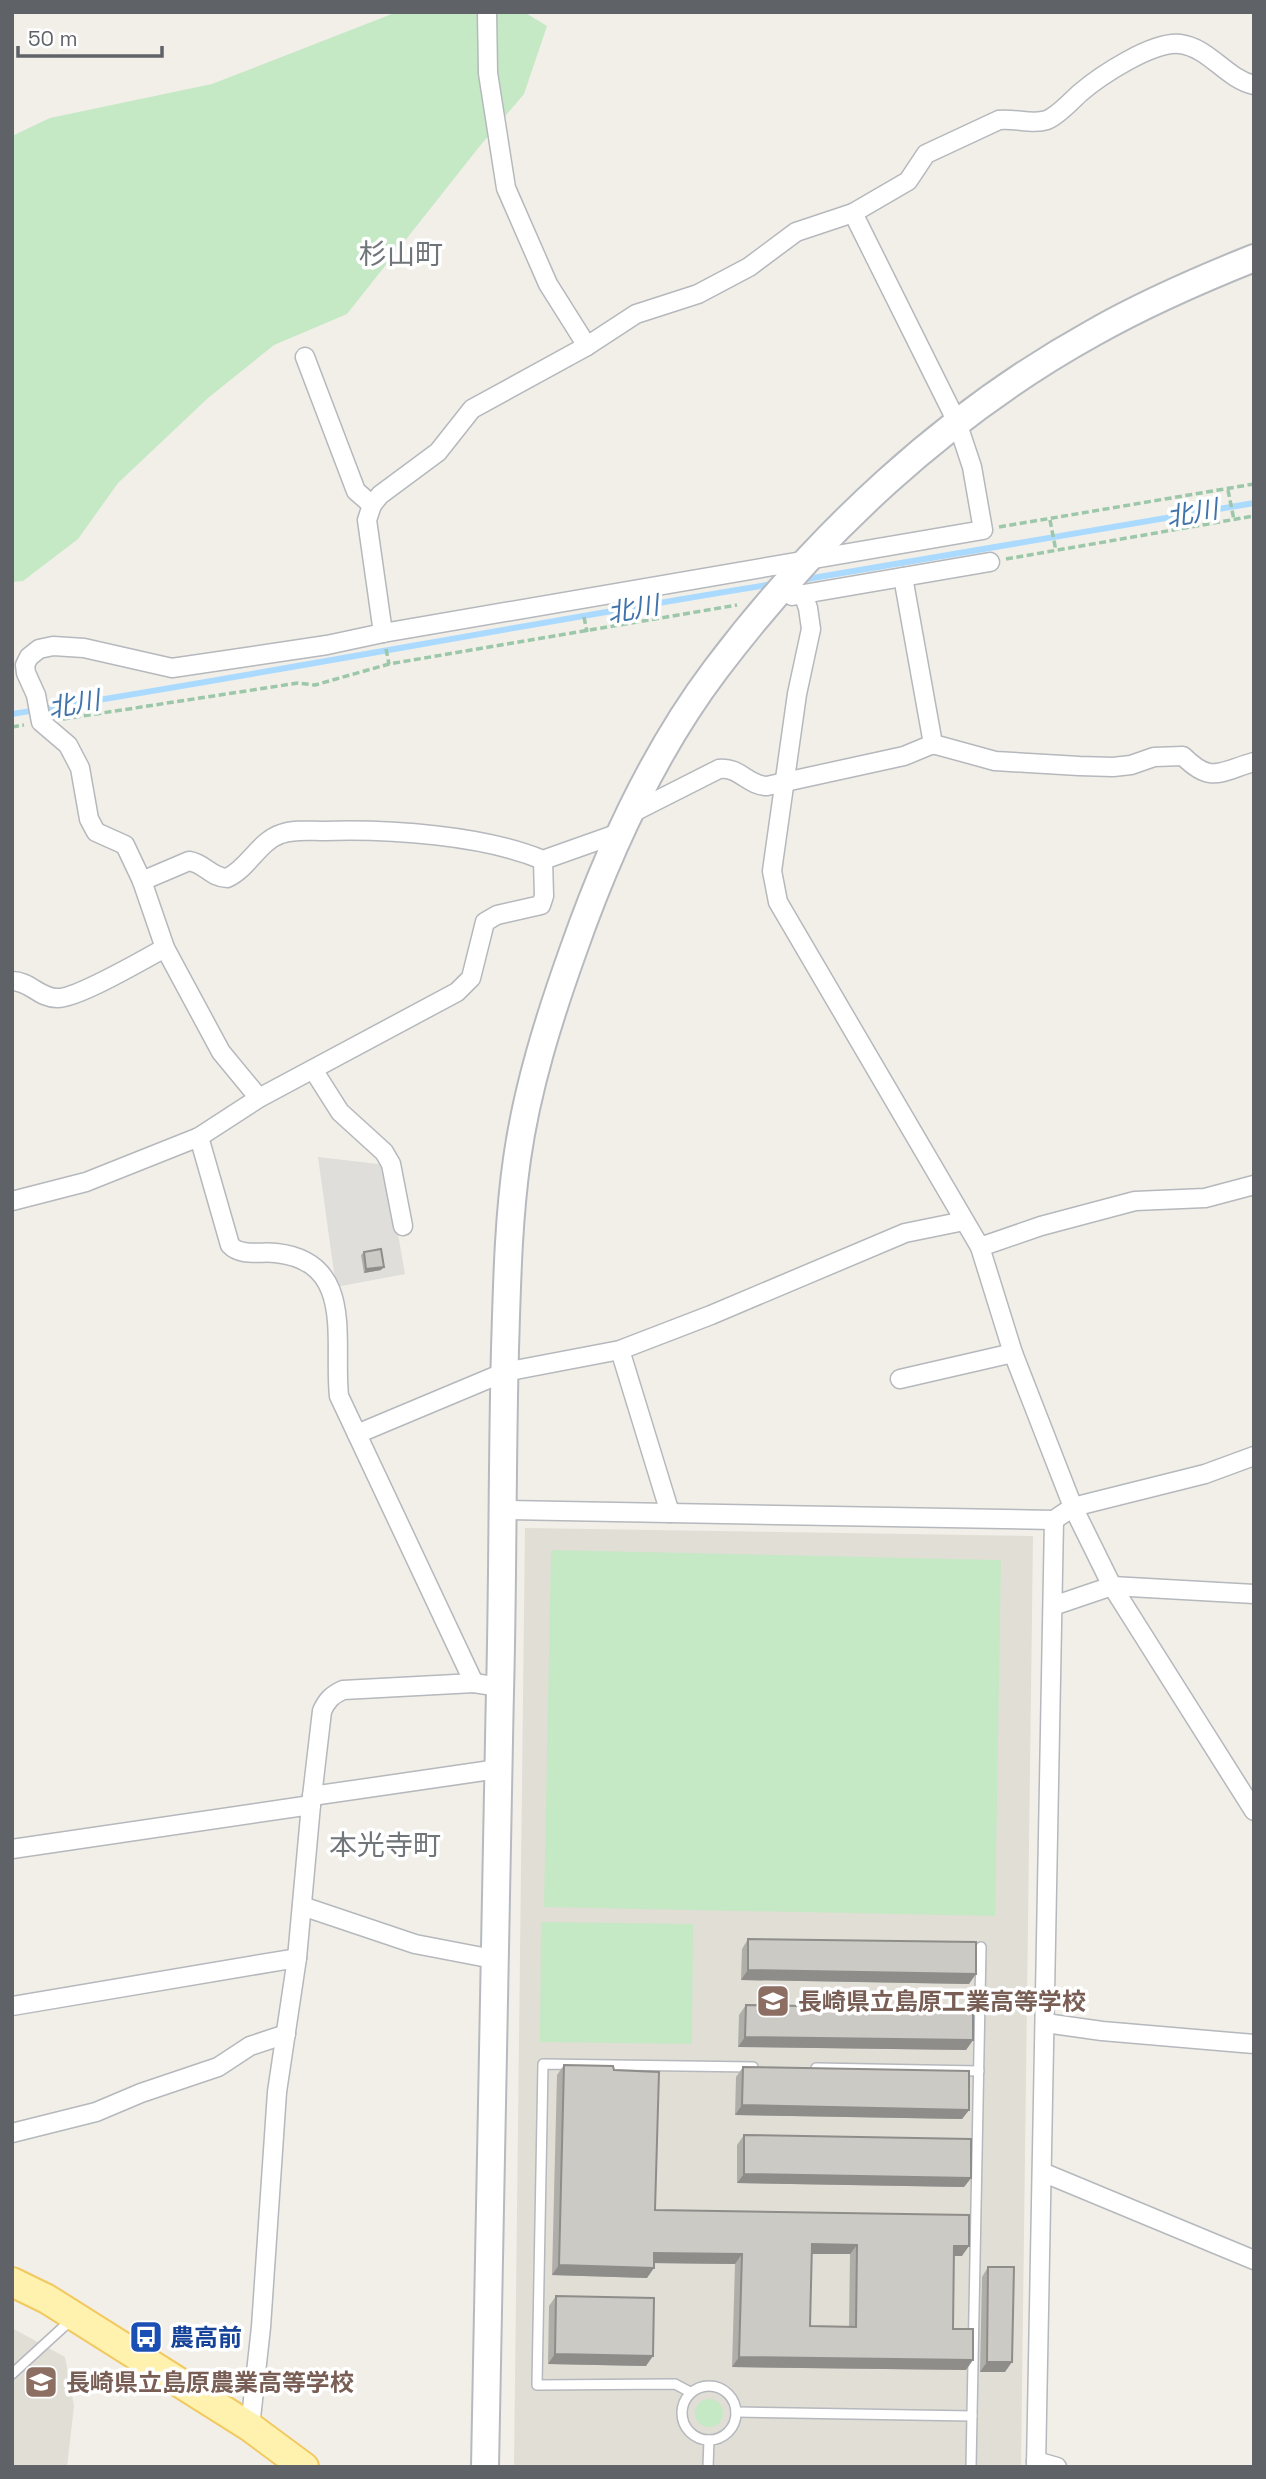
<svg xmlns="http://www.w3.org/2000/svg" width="1266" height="2479" viewBox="0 0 1266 2479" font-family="'Space Grotesk','Noto Sans JP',sans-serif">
	<rect width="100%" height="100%" fill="#f1efe8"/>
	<path fill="#e0deda" d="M318 1157 386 1165 405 1274 336 1287Z"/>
	<g fill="#e1ded6">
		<path d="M525 1528 1033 1536 1021 2467H514Z"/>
		<path d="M12 2328 65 2357 74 2406 67 2467H12Z"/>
	</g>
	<g fill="#c5e8c5">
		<path d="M397 12H524L547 26 524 94 479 147 347 314 274 345 208 398 118 483 78 539 23 581 12 582V136L50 118 212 84Z"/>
		<path d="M551 1550 1001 1560 995 1916 544 1907Z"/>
		<path d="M541 1922 693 1924 692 2044 540 2042Z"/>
		<circle cx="709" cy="2413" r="14"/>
	</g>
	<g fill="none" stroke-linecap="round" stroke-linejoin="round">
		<g stroke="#aadaff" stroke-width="6">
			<path d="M801 580 1254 503"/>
			<path d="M12 714C266 674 519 625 773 584"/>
		</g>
		<defs>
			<g id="lane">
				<path d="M816 2068 979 2071"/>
				<path d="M12 2374 71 2320"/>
				<circle cx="709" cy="2413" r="27"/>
				<path d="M690 2392 675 2384 537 2385 543 2064 753 2067"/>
				<path d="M736 2412 972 2416"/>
				<path d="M708 2467 709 2440"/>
				<path d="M971 2467 981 1947"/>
			</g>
			<g id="street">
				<path d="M487 12 488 73 506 188 548 284 587 346"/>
				<path d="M305 357 356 491 372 505"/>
				<path d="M903 577 933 744"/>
				<path d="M803 594 808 608 811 629 797 694 772 871 778 902 980 1247 1013 1353 1073 1507 1112 1586 1254 1811"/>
				<path d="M792 596 990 562"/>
				<path d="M383 633 367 520 372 505 380 495 438 452 472 409 587 346 636 314 698 294 749 267 796 232 853 213 908 181 926 154 999 120C1015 118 1033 125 1047 120 1059 115 1071 101 1080 93 1101 75 1153 41 1180 44 1210 48 1225 78 1254 85"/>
				<path d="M632 813 719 769C739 766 748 786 767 786L904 756 933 744 995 761 1079 766 1113 767 1131 765 1154 757 1183 756C1211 784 1219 772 1254 762"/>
				<path d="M142 881 189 861C204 863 212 878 227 878 248 869 259 841 281 834 294 829 311 831 324 831 390 829 483 835 543 860L622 832"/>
				<path d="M12 981C30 981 39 998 57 998 77 999 144 959 165 948"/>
				<path d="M314 1071 340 1112 384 1152 391 1164 403 1226"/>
				<path d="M259 1098 221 1052 165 948 142 881 125 845 96 832 89 819 80 768 68 745 41 722 36 695 26 673 25 665 29 657 39 649 53 646 84 648 172 668 327 645 383 633 983 530 972 467 957 422 853 213"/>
				<path d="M199 1137 230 1245C241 1257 262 1251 276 1253 356 1262 333 1341 339 1396L474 1683"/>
				<path d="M12 1201 86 1182 199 1137 259 1098 457 992 471 978 485 922 497 915 541 905 544 896 543 860"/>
				<path d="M980 1247 1041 1226 1135 1201 1205 1198 1254 1185"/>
				<path d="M620 1350 670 1513"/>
				<path d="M900 1379 1013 1353"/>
				<path d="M357 1434 505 1372 620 1350 711 1315 905 1233 964 1221"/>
				<path d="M502 1510 1054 1520 1073 1507 1205 1474 1254 1456"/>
				<path d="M1053 1606 1112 1586 1254 1594"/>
				<path d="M312 1796 498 1769"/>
				<path d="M12 1849 311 1805"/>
				<path d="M302 1906 415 1944 493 1959"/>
				<path d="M12 2006 297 1958"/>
				<path d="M1045 2023 1102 2031 1254 2044"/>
				<path d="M12 2133 96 2112 141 2093 218 2067 250 2046 286 2034"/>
				<path d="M1042 2172 1254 2260"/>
				<path d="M250 2427 261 2327 277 2092 297 1958 311 1805 322 1711C327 1700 332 1695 343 1690L474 1683 500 1687"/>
				<path d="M1036 2461 1057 2467"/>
				<path d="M1036 2467 1054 1520"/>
			</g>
			<path id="secondary" d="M485 2467C489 2208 494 1950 500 1692 503 1578 502 1464 505 1349 507 1286 508 1222 517 1159 527 1088 549 1018 573 951 607 854 654 751 716 669 818 534 945 415 1093 333 1144 304 1199 280 1254 258"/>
			<path id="primary" d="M12 2282 47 2299 250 2427 304 2467"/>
		</defs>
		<use href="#lane" stroke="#b5b8bc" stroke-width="12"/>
		<use href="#street" stroke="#b5b8bc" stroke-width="21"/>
		<use href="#secondary" stroke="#b6babf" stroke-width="30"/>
		<use href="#primary" stroke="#f2c960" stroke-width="32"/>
		<g stroke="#9cc7a9" stroke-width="3.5" stroke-dasharray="7 3.5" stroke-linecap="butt">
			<path d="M1228 490 1234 520"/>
			<path d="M1050 520 1056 551"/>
			<path d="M999 527 1254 484"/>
			<path d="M1006 559 1254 516"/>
			<path d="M584 617 587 632"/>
			<path d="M386 649 389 664"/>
			<path d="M63 719 298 683 315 685 389 664 737 605"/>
			<path d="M12 727 24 725"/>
		</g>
		<use href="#lane" stroke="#fff" stroke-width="9"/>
		<use href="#street" stroke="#fff" stroke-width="18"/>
		<use href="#secondary" stroke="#fff" stroke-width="26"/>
		<use href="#primary" stroke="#fff2af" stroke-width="28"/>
	</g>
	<g fill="#afaea9" fill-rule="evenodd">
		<path d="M364 1252 381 1270 364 1273 361 1255Z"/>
		<path d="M748 1939 969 1984 741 1980 742 1949Z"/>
		<path d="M746 2005 973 2040 966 2050 738 2047 739 2015Z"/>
		<path d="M564 2065 614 2070 655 2210 962 2256H954L953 2329 966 2370 732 2367 735 2264 654 2263 647 2278 552 2275 557 2075ZM812 2254H850L849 2327 810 2326Z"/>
		<path d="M743 2067 969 2110 962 2119 735 2115 736 2077Z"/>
		<path d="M744 2135 971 2178 964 2187 737 2183V2145Z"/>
		<path d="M988 2267 1005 2372H980L982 2277Z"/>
		<path d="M556 2296 646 2366 548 2364 549 2306Z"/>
	</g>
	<g fill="#8f8d8a">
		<path d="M384 1267 381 1270 364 1273 366 1269Z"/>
		<path d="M748 1970 976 1974 969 1984 741 1980Z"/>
		<path d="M745 2037 973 2040 966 2050 738 2047Z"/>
		<path d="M742 2105 969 2110 962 2119 735 2115Z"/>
		<path d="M744 2174 971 2178 964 2187 737 2183Z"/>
		<path d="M812 2244 857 2245 850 2254H805Z"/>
		<path d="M954 2246H969L962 2256H947Z"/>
		<path d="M654 2253 742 2254 735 2264 647 2263Z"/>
		<path d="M559 2265 654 2268 647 2278 552 2275Z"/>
		<path d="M555 2354 653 2356 646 2366 548 2364Z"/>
		<path d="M739 2357 973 2360 966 2370 732 2367Z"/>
		<path d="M987 2362H1012L1005 2372H980Z"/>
	</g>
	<g fill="#cccac5" stroke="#8f8d8a" stroke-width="2" fill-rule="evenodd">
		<path d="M381 1249 384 1267 366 1269 364 1252Z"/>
		<path d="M748 1939 976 1942V1974L748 1970Z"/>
		<path d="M746 2005 973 2009V2040L745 2037Z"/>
		<path d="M564 2065 613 2066 614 2070 659 2072 655 2210 969 2215V2246H954L953 2329H973V2360L739 2357 742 2254 654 2253V2268L559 2265ZM812 2244 857 2245 856 2327 810 2326Z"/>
		<path d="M743 2067 969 2071V2110L742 2105Z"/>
		<path d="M744 2135 971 2139V2178L744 2174Z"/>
		<path d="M988 2267H1014L1012 2362H987Z"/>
		<path d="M556 2296 654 2298 653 2356 555 2354Z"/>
	</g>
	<defs>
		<symbol id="school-square" viewBox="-11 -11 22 22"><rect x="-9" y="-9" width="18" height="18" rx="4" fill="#8d6e63" stroke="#fff"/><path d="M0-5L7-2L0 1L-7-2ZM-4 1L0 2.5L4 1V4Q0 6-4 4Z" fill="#fff"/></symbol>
		<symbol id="bus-square" viewBox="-11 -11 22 22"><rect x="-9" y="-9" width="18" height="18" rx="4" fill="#1a4fb4" stroke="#fff"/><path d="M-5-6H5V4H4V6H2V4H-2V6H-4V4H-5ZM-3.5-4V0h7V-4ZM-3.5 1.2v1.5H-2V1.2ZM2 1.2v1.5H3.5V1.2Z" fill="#fff"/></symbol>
	</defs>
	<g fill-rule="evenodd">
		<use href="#school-square" x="754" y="1982" width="38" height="38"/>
		<use href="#bus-square" x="127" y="2318" width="38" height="38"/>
		<use href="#school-square" x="22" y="2363" width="38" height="38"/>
	</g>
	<g text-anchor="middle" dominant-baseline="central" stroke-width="7" stroke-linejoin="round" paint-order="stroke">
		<g font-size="24" font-weight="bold" fill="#785e54" stroke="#fff" text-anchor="start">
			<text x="798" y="2001">長崎県立島原工業高等学校</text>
			<text x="66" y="2382">長崎県立島原農業高等学校</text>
		</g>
		<g font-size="24" font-weight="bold" fill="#164399" stroke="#fff" text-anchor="start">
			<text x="170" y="2337">農高前</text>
		</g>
		<g font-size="26" font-style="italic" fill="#4174aa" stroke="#fff">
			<text transform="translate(1192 513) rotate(-10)">北川</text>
			<text transform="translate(633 609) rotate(-10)">北川</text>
			<text transform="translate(74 704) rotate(-10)">北川</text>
		</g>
		<g font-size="28" fill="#70757a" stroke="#fff">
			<text x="401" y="254">杉山町</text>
			<text x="385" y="1845">本光寺町</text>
		</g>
	</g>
	<rect width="1266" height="2479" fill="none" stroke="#5f6368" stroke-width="28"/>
	<path d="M18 46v10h144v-10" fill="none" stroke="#5f6368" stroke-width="3.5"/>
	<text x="28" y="46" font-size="21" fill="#5f6368" stroke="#ffffff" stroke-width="5" paint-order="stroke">50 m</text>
</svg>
